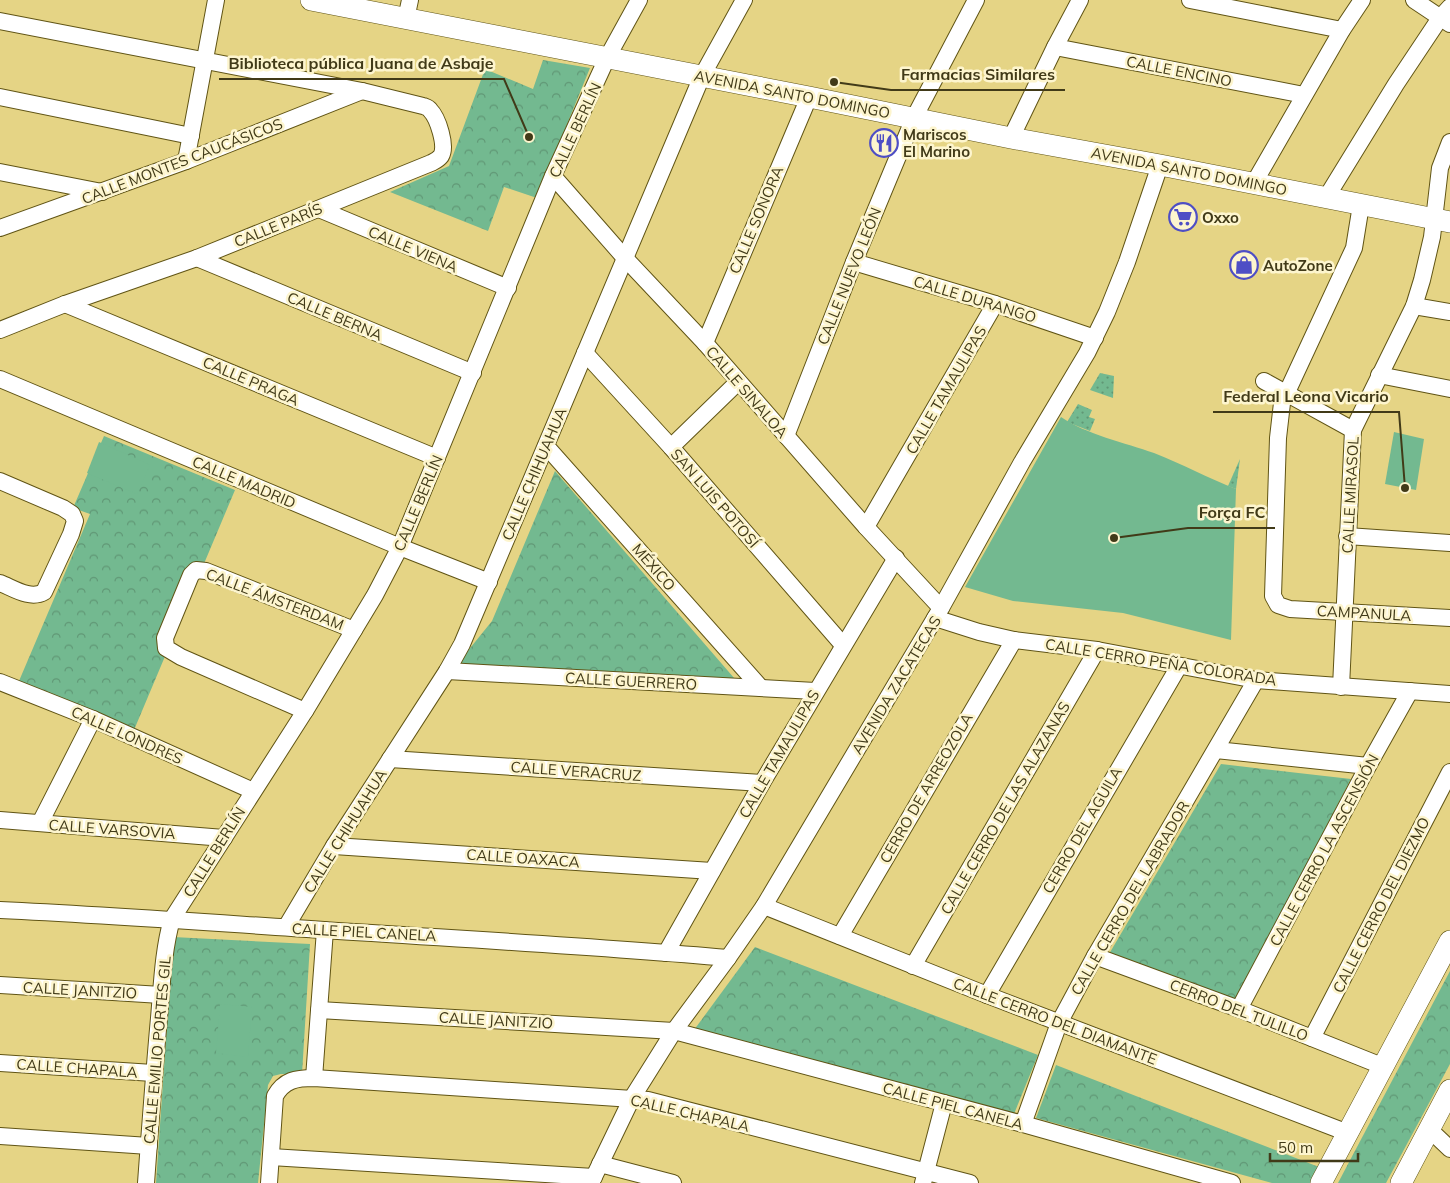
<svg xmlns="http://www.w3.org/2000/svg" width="1450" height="1183" viewBox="0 0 1450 1183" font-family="Mulish,sans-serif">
	<defs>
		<pattern id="grass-dots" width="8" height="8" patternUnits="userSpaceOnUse" patternTransform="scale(1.25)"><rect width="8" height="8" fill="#73b990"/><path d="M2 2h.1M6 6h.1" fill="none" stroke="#609775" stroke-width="1.8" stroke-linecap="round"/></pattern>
		<pattern id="park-crowns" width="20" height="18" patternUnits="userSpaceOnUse" patternTransform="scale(1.25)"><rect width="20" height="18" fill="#73b990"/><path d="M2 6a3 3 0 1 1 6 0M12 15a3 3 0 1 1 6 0" fill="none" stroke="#609775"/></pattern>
	</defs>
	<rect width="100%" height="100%" fill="#e5d485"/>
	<g fill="url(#grass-dots)">
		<path d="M1100 373 1114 376 1113 398 1090 390Z"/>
		<path d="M1078 404 1092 410 1089 417 1095 419 1090 431 1067 422Z"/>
		<path d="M1240 459 1236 489 1228 486Z"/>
	</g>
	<g fill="url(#park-crowns)">
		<path d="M543 60 590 68 537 198 504 187 488 231 390 192 449 166 485 69 533 89Z"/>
		<path d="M104 436 235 490 134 730 19 681 90 514 73 508Z"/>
		<path d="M555 471 741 686 454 668 492 621Z"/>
		<path d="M1221 764 1351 779 1235 1003 1109 954Z"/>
		<path d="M173 937 310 944 302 1074H281L273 1076 268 1085 258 1183H156Z"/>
		<path d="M755 947 1038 1055 1014 1114 694 1030Z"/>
		<path d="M1450 971V1064L1386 1183H1338Z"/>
		<path d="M1056 1065 1319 1167 1312 1183H1272L1036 1118Z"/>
	</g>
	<g fill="#73b990">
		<path d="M1061 417C1085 434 1126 443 1154 453 1182 464 1208 478 1236 489L1231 640 1123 613 1013 601 965 587Z"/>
		<path d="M1394 432 1424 439 1416 490 1385 484Z"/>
		<path d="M99 442 150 465 137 494 87 473Z"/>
		<path d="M220 1004 252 1007 248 1057 216 1053Z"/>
	</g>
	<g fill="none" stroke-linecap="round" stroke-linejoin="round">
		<defs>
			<g id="minor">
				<path d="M1190 0 1342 30"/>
				<path d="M1414 0 1450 24"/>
				<path d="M406 19 410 0"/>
				<path d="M0 21 362 91 423 106C424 106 429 108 430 110 438 118 447 146 441 156 438 160 435 161 431 163L197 258 65 304 0 330"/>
				<path d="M1055 47 1304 95"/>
				<path d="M0 97 191 136"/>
				<path d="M1011 138 1055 47 1080 0"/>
				<path d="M186 161 216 0"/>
				<path d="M0 172 102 192"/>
				<path d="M553 176 624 257 705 343 866 527 941 608"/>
				<path d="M1254 183 1342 30 1362 0"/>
				<path d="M1326 198 1396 84 1440 18 1450 7"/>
				<path d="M1361 205 1354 248 1282 403 1278 438 1273 596 1278 605 1290 609 1450 618"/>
				<path d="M319 209 508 288"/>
				<path d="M0 228 186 161 362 91"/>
				<path d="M197 258 473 373"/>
				<path d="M854 262 995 304 1095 338"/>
				<path d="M65 304 437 458"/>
				<path d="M1414 306 1450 312"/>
				<path d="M705 343 809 97"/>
				<path d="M585 353 671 447 843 645"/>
				<path d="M1379 375 1450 389"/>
				<path d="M0 379 400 547 489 582"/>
				<path d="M1264 381 1353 430"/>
				<path d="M786 436 854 262 914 118 976 0"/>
				<path d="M546 446 761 688"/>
				<path d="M671 447 738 382"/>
				<path d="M0 481 63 508 72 514 75 521 71 534 44 592C30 600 13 588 0 583"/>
				<path d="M866 527 995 304"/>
				<path d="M1347 536 1450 543"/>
				<path d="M935 618 979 632 1014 640 1097 650 1256 680 1450 694"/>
				<path d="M447 671 815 691"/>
				<path d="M0 682 93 719 253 791"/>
				<path d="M1341 687 1353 430 1414 306 1422 280 1432 237 1440 168 1450 142"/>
				<path d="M305 711 181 657 166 648 165 638 191 575 196 570 206 571 354 630"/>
				<path d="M1216 750 1368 766"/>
				<path d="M390 759 762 783"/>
				<path d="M0 820 224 838"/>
				<path d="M40 823 93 719"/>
				<path d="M334 846 712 871"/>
				<path d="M764 906 987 995 1348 1133"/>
				<path d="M0 910C108 915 216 923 324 930 459 939 594 946 728 958"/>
				<path d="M286 927 334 846 447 671 462 644 702 76 744 0"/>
				<path d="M840 936 1014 640"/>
				<path d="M666 953 762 783 896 558"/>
				<path d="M1095 956 1239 1009 1382 1066"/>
				<path d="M913 966 1097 650"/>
				<path d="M0 985 161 995"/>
				<path d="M987 995 1179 666"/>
				<path d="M1239 1009 1368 766 1410 691"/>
				<path d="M319 1010 674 1031 1023 1124 1232 1183"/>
				<path d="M1312 1038 1450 772"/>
				<path d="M0 1063 153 1073"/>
				<path d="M314 1078 325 930"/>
				<path d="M1023 1124 1059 1023 1095 956 1256 680"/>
				<path d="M1430 1130 1450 1149"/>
				<path d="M0 1136 149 1146"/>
				<path d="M271 1157 594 1177"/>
				<path d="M600 1164 673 1183"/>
				<path d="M146 1183C150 1128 154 1073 159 1018 162 984 163 951 172 919L305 711 375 595 400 547 553 176 607 58 639 0"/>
				<path d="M269 1183 275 1096C284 1080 296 1078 314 1078L648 1100 970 1183"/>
				<path d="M591 1183 632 1098 674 1031 728 958 764 906 941 608 1022 462 1087 353 1107 312 1127 262 1160 165"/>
				<path d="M923 1183 944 1103"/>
			</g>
			<g id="major">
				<path d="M311 0 809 97 1011 138 1160 165 1450 222"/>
				<path d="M1321 1183 1450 941"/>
				<path d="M1401 1183 1450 1090"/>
			</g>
		</defs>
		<use href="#minor" stroke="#605415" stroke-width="18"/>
		<use href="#major" stroke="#605415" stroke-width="22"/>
		<use href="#minor" stroke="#fff" stroke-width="16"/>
		<use href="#major" stroke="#fff" stroke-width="21"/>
	</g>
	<defs>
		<symbol id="restaurant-ring" viewBox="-11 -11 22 22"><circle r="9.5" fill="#fdf5ce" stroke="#4e4ec5" stroke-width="1.5"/><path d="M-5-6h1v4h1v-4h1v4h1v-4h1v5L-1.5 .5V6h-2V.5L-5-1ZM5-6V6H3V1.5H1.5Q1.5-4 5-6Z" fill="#4e4ec5"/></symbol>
		<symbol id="supermarket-ring" viewBox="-11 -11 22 22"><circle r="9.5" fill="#fdf5ce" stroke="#4e4ec5" stroke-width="1.5"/><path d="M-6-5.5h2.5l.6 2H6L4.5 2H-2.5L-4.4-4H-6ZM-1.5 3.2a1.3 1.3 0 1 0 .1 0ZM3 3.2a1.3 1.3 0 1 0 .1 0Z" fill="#4e4ec5"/></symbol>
		<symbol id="shop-ring" viewBox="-11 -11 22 22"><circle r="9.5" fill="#fdf5ce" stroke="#4e4ec5" stroke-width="1.5"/><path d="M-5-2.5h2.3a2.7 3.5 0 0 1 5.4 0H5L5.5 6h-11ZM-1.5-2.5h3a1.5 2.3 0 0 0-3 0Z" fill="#4e4ec5"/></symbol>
	</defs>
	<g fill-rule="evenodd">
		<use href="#restaurant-ring" x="868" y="127" width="32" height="32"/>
		<use href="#supermarket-ring" x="1167" y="201" width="32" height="32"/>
		<use href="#shop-ring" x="1228" y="249" width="32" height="32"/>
	</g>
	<g text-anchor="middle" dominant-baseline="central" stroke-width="5" stroke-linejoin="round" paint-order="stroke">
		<g font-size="15" fill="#413a18" stroke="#fdf5ce">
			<text transform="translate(1179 71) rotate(11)">CALLE ENCINO</text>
			<text transform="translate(792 94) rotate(11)">AVENIDA SANTO DOMINGO</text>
			<text transform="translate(575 130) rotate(-65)">CALLE BERLÍN</text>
			<text transform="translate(182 161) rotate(-21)">CALLE MONTES CAUCÁSICOS</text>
			<text transform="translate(1189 171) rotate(11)">AVENIDA SANTO DOMINGO</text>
			<text transform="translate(756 220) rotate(-67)">CALLE SONORA</text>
			<text transform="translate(278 225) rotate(-22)">CALLE PARÍS</text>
			<text transform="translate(413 249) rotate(23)">CALLE VIENA</text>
			<text transform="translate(849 276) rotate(-68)">CALLE NUEVO LEÓN</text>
			<text transform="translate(975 299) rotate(17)">CALLE DURANGO</text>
			<text transform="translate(335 316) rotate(23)">CALLE BERNA</text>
			<text transform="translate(251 381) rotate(23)">CALLE PRAGA</text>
			<text transform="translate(946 390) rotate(-60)">CALLE TAMAULIPAS</text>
			<text transform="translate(747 392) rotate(49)">CALLE SINALOA</text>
			<text transform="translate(534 474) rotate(-67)">CALLE CHIHUAHUA</text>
			<text transform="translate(244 482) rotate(23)">CALLE MADRID</text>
			<text transform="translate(1350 495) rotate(-87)">CALLE MIRASOL</text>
			<text transform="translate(715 498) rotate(49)">SAN LUIS POTOSÍ</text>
			<text transform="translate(418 503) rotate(-67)">CALLE BERLÍN</text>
			<text transform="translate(654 567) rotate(49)">MÉXICO</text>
			<text transform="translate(275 599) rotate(21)">CALLE ÁMSTERDAM</text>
			<text transform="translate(1364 613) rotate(3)">CAMPANULA</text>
			<text transform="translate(1161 662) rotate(9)">CALLE CERRO PEÑA COLORADA</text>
			<text transform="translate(631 681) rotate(3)">CALLE GUERRERO</text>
			<text transform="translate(896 685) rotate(-59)">AVENIDA ZACATECAS</text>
			<text transform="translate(127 735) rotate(24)">CALLE LONDRES</text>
			<text transform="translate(779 754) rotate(-60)">CALLE TAMAULIPAS</text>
			<text transform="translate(576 771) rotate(4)">CALLE VERACRUZ</text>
			<text transform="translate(926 788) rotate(-60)">CERRO DE ARREOZOLA</text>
			<text transform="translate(1005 808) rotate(-60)">CALLE CERRO DE LAS ALAZANAS</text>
			<text transform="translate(112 829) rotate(4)">CALLE VARSOVIA</text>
			<text transform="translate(1082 830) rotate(-60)">CERRO DEL AGUILA</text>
			<text transform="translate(345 831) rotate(-58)">CALLE CHIHUAHUA</text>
			<text transform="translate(1324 850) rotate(-62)">CALLE CERRO LA ASCENSIÓN</text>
			<text transform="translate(214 852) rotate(-58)">CALLE BERLÍN</text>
			<text transform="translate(523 858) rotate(4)">CALLE OAXACA</text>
			<text transform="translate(1130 898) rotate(-60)">CALLE CERRO DEL LABRADOR</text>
			<text transform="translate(1381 905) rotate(-63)">CALLE CERRO DEL DIEZMO</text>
			<text transform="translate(364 932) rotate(3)">CALLE PIEL CANELA</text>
			<text transform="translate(80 990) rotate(3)">CALLE JANITZIO</text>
			<text transform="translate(1239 1010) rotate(21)">CERRO DEL TULILLO</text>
			<text transform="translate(496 1020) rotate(3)">CALLE JANITZIO</text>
			<text transform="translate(1055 1021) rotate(21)">CALLE CERRO DEL DIAMANTE</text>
			<text transform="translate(157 1050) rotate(-85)">CALLE EMILIO PORTES GIL</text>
			<text transform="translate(77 1068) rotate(4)">CALLE CHAPALA</text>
			<text transform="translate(953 1106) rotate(15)">CALLE PIEL CANELA</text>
			<text transform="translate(690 1113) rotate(13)">CALLE CHAPALA</text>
		</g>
		<g font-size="15" font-weight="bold" fill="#413a18" stroke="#fdf5ce" text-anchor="start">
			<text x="903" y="134">Mariscos<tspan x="903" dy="17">El Marino</tspan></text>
			<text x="1202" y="217">Oxxo</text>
			<text x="1263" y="265">AutoZone</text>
		</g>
	</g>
	<path fill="none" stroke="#413a18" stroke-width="2" d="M529 137L504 79H219M834 82L891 90H1065M1405 488L1399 412H1213M1114 538L1188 528H1275"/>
	<g fill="#413a18" stroke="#fdf5ce" stroke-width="2">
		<circle cx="529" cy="137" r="5"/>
		<circle cx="834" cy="82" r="5"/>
		<circle cx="1405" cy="488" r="5"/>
		<circle cx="1114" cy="538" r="5"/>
	</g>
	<g font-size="16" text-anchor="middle" font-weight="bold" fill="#413a18" stroke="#fdf5ce" stroke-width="5" stroke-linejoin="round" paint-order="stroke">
		<text x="361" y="69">Biblioteca pública Juana de Asbaje</text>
		<text x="978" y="80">Farmacias Similares</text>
		<text x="1306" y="402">Federal Leona Vicario</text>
		<text x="1232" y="518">Força FC</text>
	</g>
	<path d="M1270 1153v8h88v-8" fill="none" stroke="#413a18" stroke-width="2.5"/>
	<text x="1278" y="1153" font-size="15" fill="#413a18" stroke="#fdf5ce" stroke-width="4" paint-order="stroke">50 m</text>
</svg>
